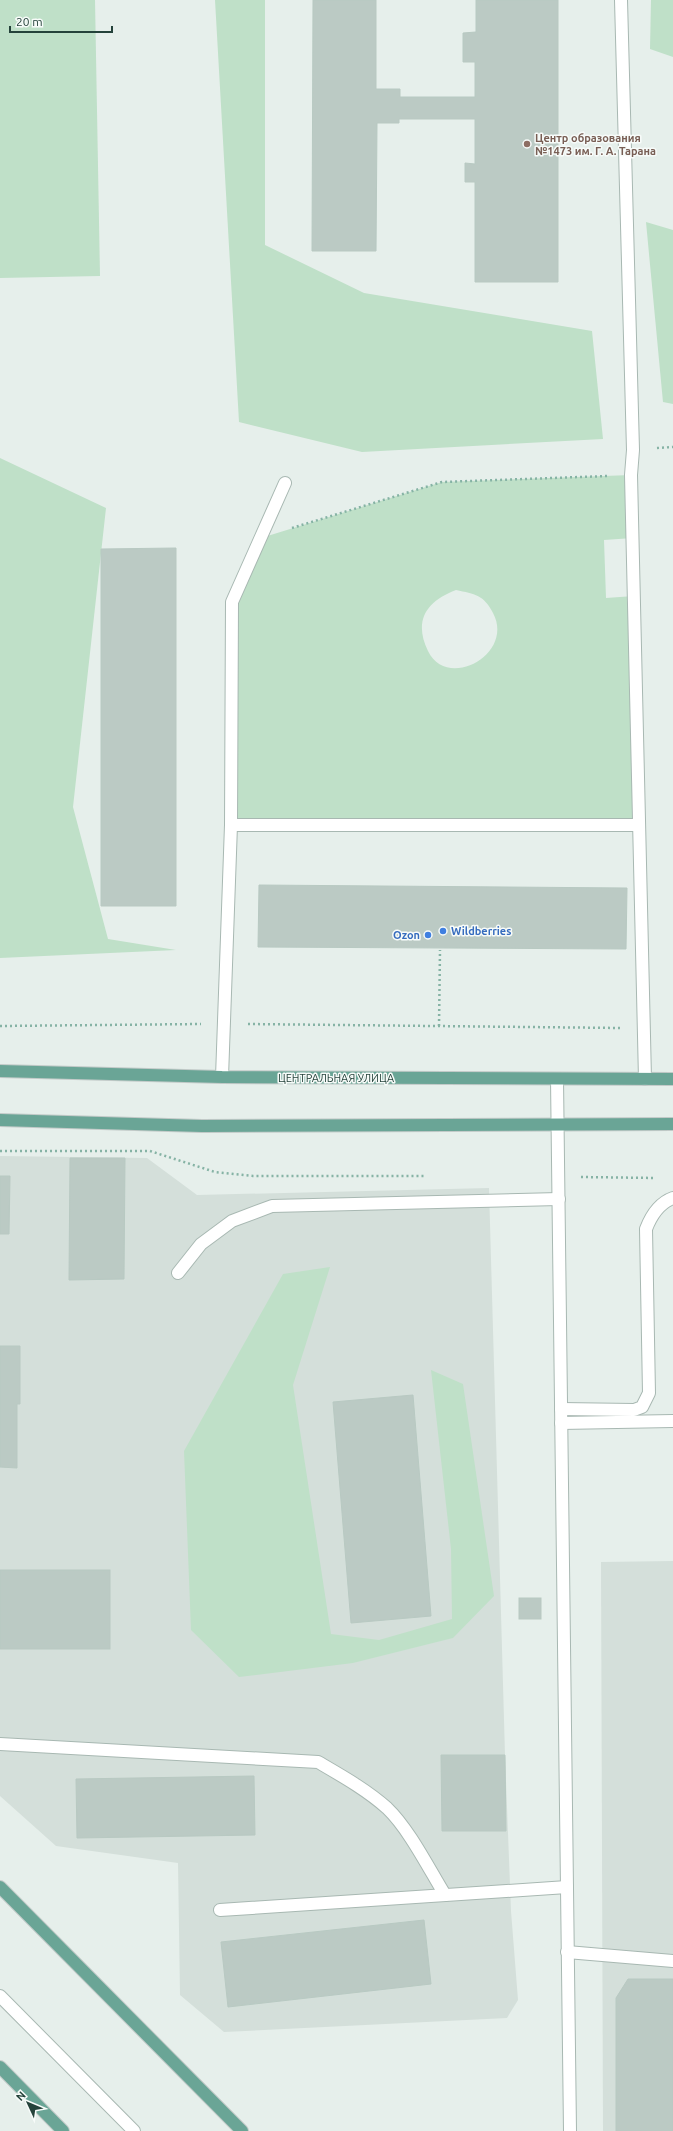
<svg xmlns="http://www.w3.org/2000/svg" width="673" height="2131" viewBox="0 0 673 2131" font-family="Ubuntu,sans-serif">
	<rect width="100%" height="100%" fill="#e6efeb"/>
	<g fill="#d4dfda">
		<path d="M0 1156 147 1158 197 1195 489 1188 505 1755 511 1911 518 2000 507 2018 224 2032 180 1995 178 1863 56 1846 0 1796Z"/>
		<path d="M673 1561V2131H603L601 1562Z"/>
	</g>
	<g fill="#bfe0c8" fill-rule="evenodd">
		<path d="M0 0H95L100 276 0 278Z"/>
		<path d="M215 0H265V245L364 293 592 331 603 439 362 452 239 422Z"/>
		<path d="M651 0H673V57L650 49Z"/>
		<path d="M646 222 673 230V404L663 402Z"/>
		<path d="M0 458 106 508 73 807 108 939 176 950 0 958Z"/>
		<path d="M631 475 633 538 604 540 606 598 634 596 639 825H231L232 602 261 538 442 482ZM456 590C475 594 484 595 493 613 515 654 447 691 428 651 413 620 427 601 456 590Z"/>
		<path d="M330 1267 293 1385 331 1634 379 1640 452 1619 451 1549 431 1370 463 1384 494 1596 453 1638 353 1663 239 1677 191 1630 184 1451 283 1274Z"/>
	</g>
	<g fill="#bbcac4" stroke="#b8c9c2">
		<path d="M313 0H376V89H400V97H475V62H463V33L476 32V0H558V282H475V182H465V163L475 164V119H399V123H377L376 251H312Z"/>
		<path d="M176 548V906H101V549Z"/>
		<path d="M259 885 627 888 626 949 258 947Z"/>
		<path d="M70 1158H125L124 1279 69 1280Z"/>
		<path d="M0 1176H10L9 1234H0Z"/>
		<path d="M0 1346H20V1404H17V1468L0 1467Z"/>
		<path d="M413 1395 431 1616 351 1623 333 1402Z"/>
		<rect x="0" y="1570" width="110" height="79"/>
		<rect x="519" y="1598" width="22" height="21"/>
		<path d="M441 1755H505L506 1831H442Z"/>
		<path d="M254 1776 255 1835 77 1838 76 1779Z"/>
		<path d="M424 1920 431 1984 228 2007 221 1942Z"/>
		<path d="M628 1979H673V2131H616V1998Z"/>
	</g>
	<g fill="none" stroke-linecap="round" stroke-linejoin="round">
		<defs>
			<g id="minor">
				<path d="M621 0 633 450 631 475 645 1079"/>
				<path d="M231 825H639"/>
				<path d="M222 1077 231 825 232 602 285 483"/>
				<path d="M557 1079 570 2131"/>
				<path d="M178 1273 201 1244 232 1221 272 1206 559 1199"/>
				<path d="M561 1409 634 1410 642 1407 649 1393 646 1229C651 1216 659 1203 673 1198"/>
				<path d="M561 1423 673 1421"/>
				<path d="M0 1744 318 1762C342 1776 367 1790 387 1808 409 1829 429 1869 445 1895"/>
				<path d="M220 1910 567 1887"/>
				<path d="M567 1952 673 1961"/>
				<path d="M0 1996 134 2131"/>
			</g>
			<g id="major">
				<path d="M0 1071 222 1077 673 1079"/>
				<path d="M0 1120 202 1126 673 1124"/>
				<path d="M0 1887 242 2131"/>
				<path d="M0 2067 63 2131"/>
			</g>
		</defs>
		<use href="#minor" stroke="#a8b8b2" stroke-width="14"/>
		<use href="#major" stroke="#c2cac8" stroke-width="14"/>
		<g stroke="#86b3a5" stroke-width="2.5" stroke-dasharray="2 3" stroke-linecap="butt">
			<path d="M657 448 673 447"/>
			<path d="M292 528 442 482 608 476"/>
			<path d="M248 1024 621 1028"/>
			<path d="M0 1026 201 1024"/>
			<path d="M439 1026 440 950"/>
			<path d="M0 1151H150L215 1172 253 1176H426"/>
			<path d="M581 1177 656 1178"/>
		</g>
		<use href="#minor" stroke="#fff" stroke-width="12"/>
		<use href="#major" stroke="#6aa596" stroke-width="12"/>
	</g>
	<circle fill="#8d6e63" stroke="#f7fbf9" stroke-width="1.5" cx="527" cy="144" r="4"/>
	<g fill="#3f7fe0" stroke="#f7fbf9" stroke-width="1.5">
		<circle cx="443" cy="931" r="4"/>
		<circle cx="428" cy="935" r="4"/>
	</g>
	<g text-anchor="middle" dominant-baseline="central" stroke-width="3" stroke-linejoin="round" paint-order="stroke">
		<g font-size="11" font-weight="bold" fill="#785e54" stroke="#f7fbf9" text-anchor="start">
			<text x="535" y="138">Центр образования<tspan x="535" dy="13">№1473 им. Г. А. Тарана</tspan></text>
		</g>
		<g font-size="11" font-weight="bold" fill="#366cbe" stroke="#f7fbf9" text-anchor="start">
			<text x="451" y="931">Wildberries</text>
			<text x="420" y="935" text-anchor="end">Ozon</text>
		</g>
		<g font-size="11" fill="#24423a" stroke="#f7fbf9">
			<text x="336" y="1078">ЦЕНТРАЛЬНАЯ УЛИЦА</text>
		</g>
	</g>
	<g transform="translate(28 2103) rotate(314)" stroke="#f7fbf9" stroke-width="3" paint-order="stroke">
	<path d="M0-3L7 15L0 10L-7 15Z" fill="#24423a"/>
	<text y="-6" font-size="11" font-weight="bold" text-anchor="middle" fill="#24423a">N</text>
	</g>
	<path d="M10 26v6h102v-6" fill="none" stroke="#24423a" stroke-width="2"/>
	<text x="16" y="26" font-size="12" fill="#24423a" stroke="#f7fbf9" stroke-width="3" paint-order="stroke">20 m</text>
</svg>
